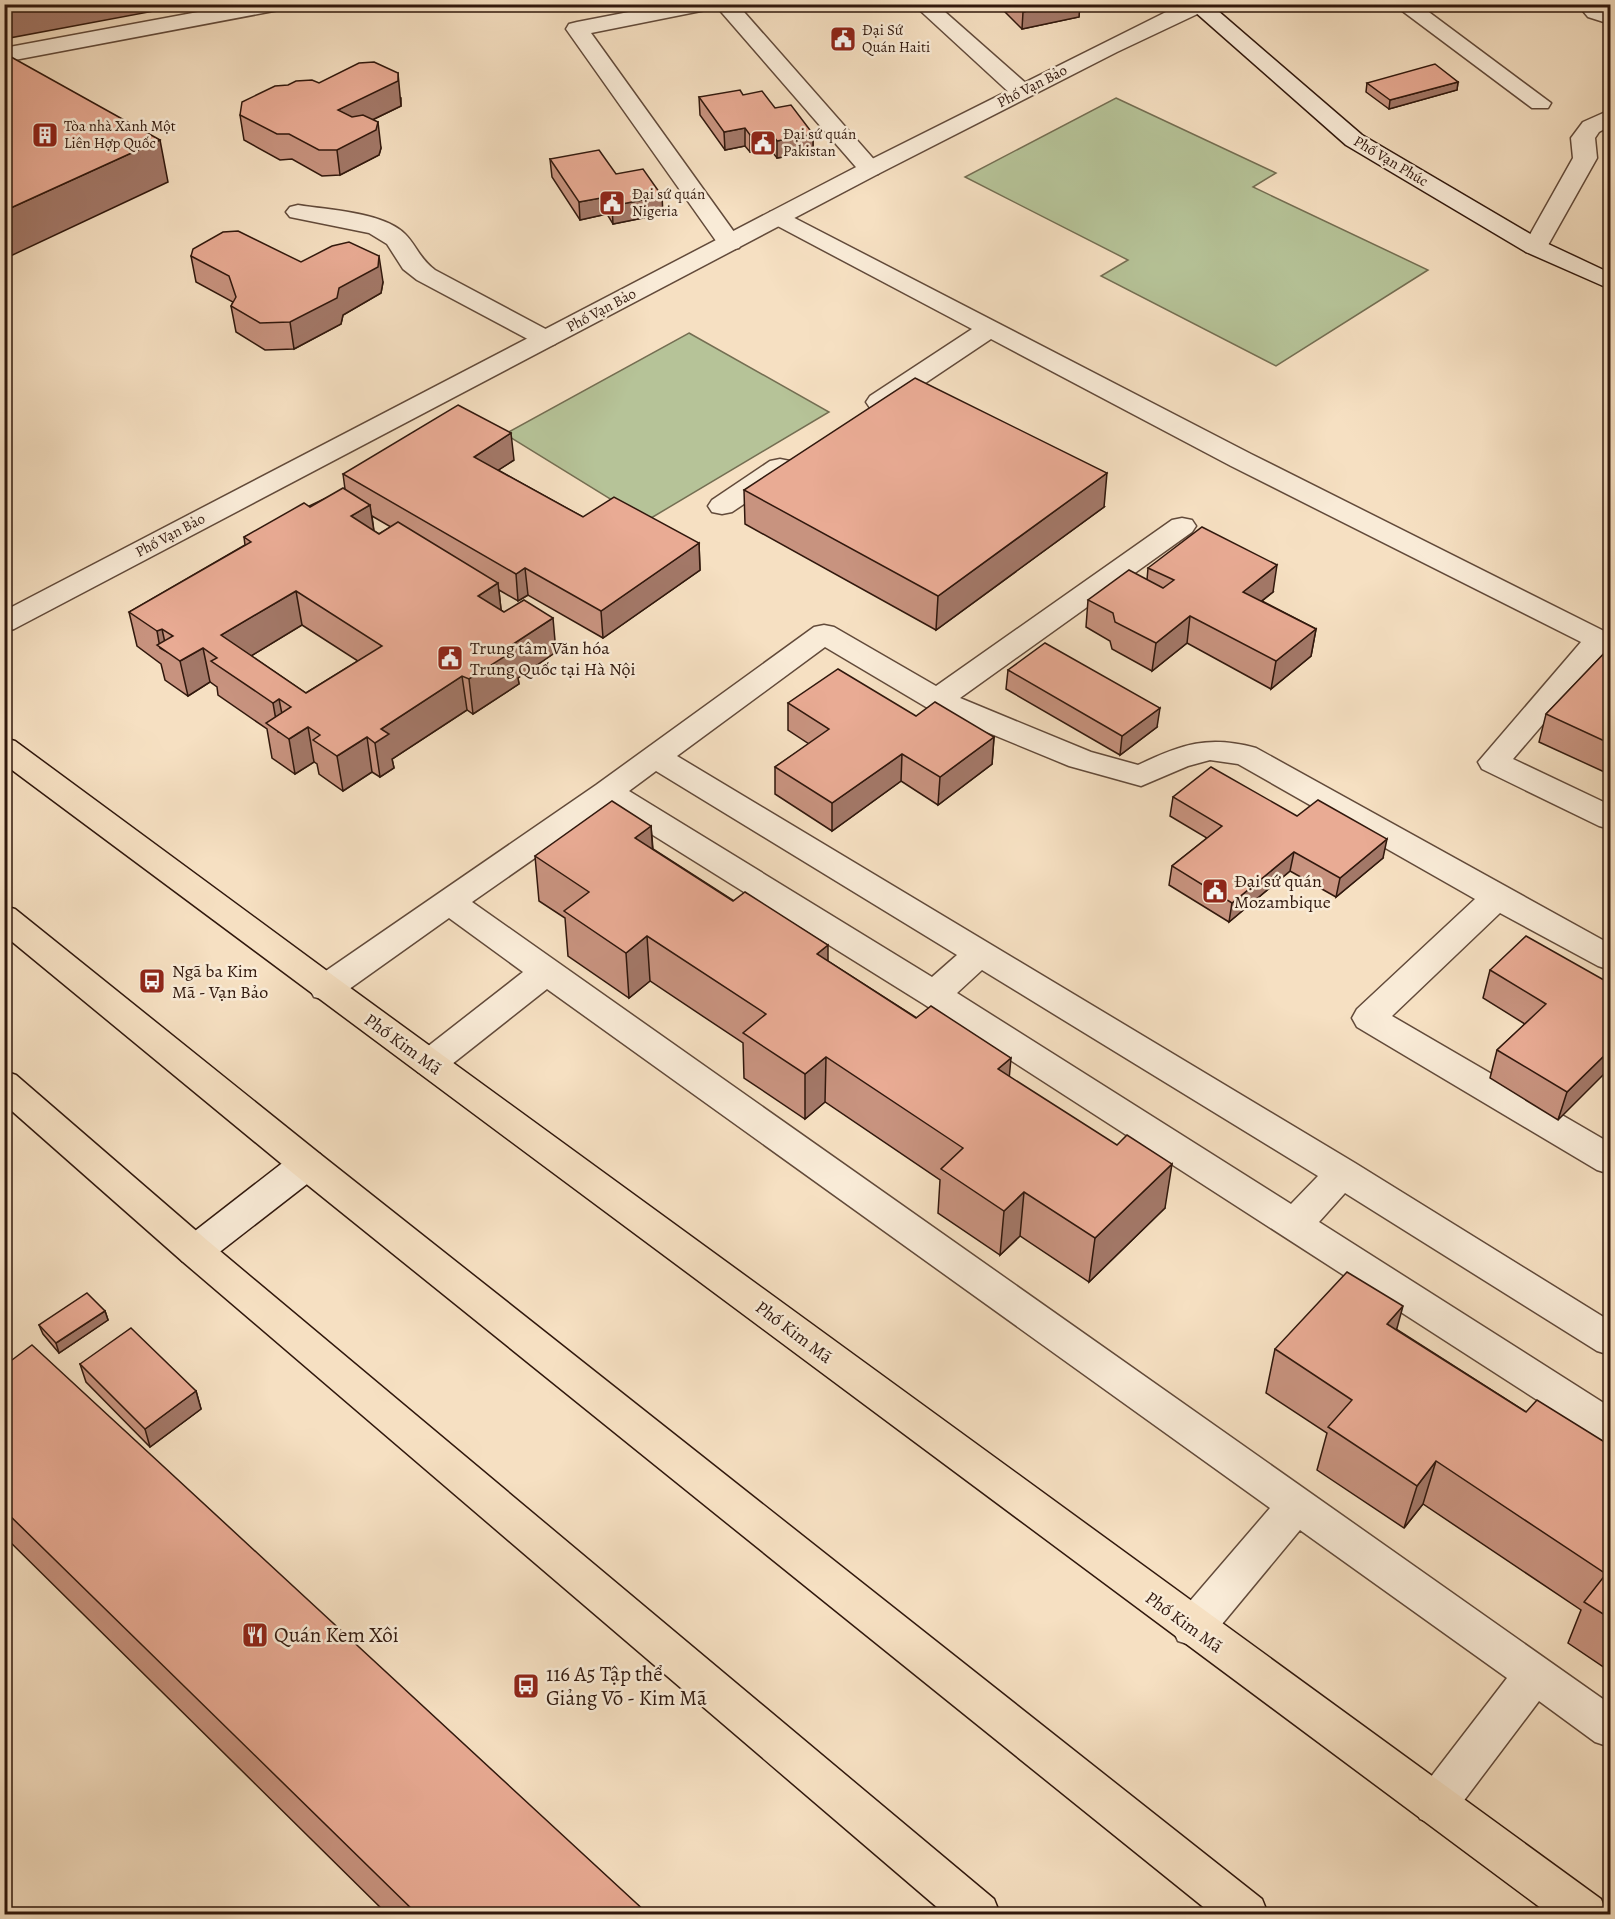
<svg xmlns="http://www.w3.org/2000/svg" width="1615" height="1919" viewBox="0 0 1615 1919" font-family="Alegreya,serif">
	<rect width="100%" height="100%" fill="#f6e0c2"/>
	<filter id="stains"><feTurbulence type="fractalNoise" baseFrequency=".00333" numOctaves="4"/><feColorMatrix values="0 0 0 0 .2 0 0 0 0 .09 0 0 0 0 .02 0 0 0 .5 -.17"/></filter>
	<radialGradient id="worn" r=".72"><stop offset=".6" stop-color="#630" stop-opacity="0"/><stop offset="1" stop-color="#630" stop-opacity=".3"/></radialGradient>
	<g fill="#b6c398" stroke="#746e52" stroke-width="1.5">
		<path d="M1116 98 1276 173 1253 187 1428 270 1276 366 1101 276 1128 260 965 177Z"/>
		<path d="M689 333 829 412 646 521 505 434Z"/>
	</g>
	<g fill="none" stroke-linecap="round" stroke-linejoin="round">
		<defs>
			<g id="lane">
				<path d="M241 4H289L287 9 279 10 4 62V48Z"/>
				<path d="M670 4H737L878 164 882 169 878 174H862L716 6 706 10 591 33 742 243 739 248 730 250 721 248 566 29 569 24 577 22Z"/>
				<path d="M913 4H936L1029 86 1032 91 1029 96H1013Z"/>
				<path d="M1393 4H1418L1551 103 1548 108H1532Z"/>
				<path d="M1577 4H1600L1610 10V24L1588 17Z"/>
				<path d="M1610 110V126L1599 132 1595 138 1597 158 1547 247 1544 252 1535 254 1526 252 1523 247 1573 158 1571 138 1583 122Z"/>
				<path d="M298 205C328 210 383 212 405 234 417 246 419 258 435 270L555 334 559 339 555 344 546 347 537 344 417 280 403 269 387 244 369 233 290 217 286 212 290 207Z"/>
				<path d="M779 210 1251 454 1610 634V654L1604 653 1513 759 1610 805V829L1599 826 1482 769 1478 762 1581 642 1231 466 991 339 888 408 879 410 870 408 866 402 870 396 972 329 770 222 767 217 770 212Z"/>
				<path d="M780 459 790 461 794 467 790 473 732 512 722 514 712 512 708 506 712 500 770 461Z"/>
				<path d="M1182 518 1192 520 1196 526 1192 532 960 698 1091 752 1138 765C1182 744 1208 735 1256 748L1610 944V970L1598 966 1500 913 1392 1016 1610 1143V1174L1597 1170 1357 1027 1352 1018 1357 1009 1475 899 1238 764 1210 760 1188 766 1141 786 1069 766 926 707 825 647 677 756 1355 1163 1610 1321V1355L1597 1351 1345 1193 1319 1222 1610 1407V1443L1596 1438 922 1003 608 807 472 902 1610 1704V1747L1595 1742 1539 1701 1450 1819 1435 1825 1420 1819 1413 1805 1420 1791 1507 1678 1300 1530 1208 1641 1193 1646 1178 1641 1172 1628 1178 1615 1270 1508 547 989 442 1072 430 1076 418 1072 413 1063 418 1054 523 972 449 918 338 997 326 1000 314 997 309 988 314 979 596 785 814 627 824 625 834 627 936 686 1172 520ZM656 771 957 955 932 977 629 791ZM982 970 1318 1176 1291 1204 957 993Z"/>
			</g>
			<path id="street" d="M1182 4H1210L1208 9 1117 52 878 174 14 629 4 632V611L862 164Z"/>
			<g id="secondary">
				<path d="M1186 4H1210L1362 135 1544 242 1610 273V289L1526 252 1346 145Z"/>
				<path d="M307 1150 320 1154 325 1164 320 1174 208 1261 195 1266 182 1261 177 1251 182 1241 294 1154Z"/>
			</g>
			<g id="primary">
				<path d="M4 738 15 741 338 979 1601 1899 1607 1914H1549L4 764Z"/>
				<path d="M4 906 15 909 320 1154 1262 1899 1268 1914H1212L294 1174 4 935Z"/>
				<path d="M4 1071 16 1075 208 1241 994 1899 1000 1914H945L182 1261 4 1104Z"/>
			</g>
		</defs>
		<use href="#lane" stroke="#624a3a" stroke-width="3"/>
		<use href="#street" stroke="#624a3a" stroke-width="3"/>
		<use href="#secondary" stroke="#31180d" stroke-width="3"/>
		<use href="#primary" stroke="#31180d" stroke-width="3"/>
		<use href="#lane" fill="#f9ebd7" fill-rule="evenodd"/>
		<use href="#street" fill="#f9ebd7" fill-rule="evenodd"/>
		<use href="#secondary" fill="#f9ebd7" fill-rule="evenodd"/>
		<use href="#primary" fill="#f6e0c2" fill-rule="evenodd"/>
	</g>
	<g fill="#c8937f" stroke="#31180d" stroke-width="1.5" fill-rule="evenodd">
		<path d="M997 4H1080L1079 17 1022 29Z"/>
		<path d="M1458 82 1457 90 1389 109 1366 92 1367 83Z"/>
		<path d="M319 83 401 98V106L372 120 381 148 379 155 340 175 322 176 292 159 280 160 244 140 240 115Z"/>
		<path d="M743 95 775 108 813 134V152L777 158 770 149 750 152 745 146 725 150 700 115 699 97Z"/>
		<path d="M550 159 616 174 663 214 613 224 607 214 580 220 552 177Z"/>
		<path d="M191 256 301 262 383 282 381 293 343 315 341 324 294 349 265 350 236 332 231 306 233 302 196 282Z"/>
		<path d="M514 460 498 470 583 517 699 543 700 570 603 638 528 595 518 601 499 590 501 610 556 652 518 678 519 684 473 714 467 710 392 759 394 768 380 777 372 772 343 791 319 774 317 764 314 762 295 774 272 758 267 729 218 695 217 687 210 682 188 696 165 680 161 664 137 646 129 612 245 545 244 537 345 489 343 474ZM372 516 391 527 379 534 374 531ZM302 625 358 661 306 693 251 656Z"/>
		<path d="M744 490 1104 507 936 630 745 524Z"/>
		<path d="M1148 568 1273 592 1262 601 1316 629 1311 656 1271 689 1187 643 1152 671 1112 649 1110 641 1086 627 1088 600 1147 580Z"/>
		<path d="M1611 646V775L1539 742 1546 714Z"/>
		<path d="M1008 670 1157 727 1120 755 1006 689Z"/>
		<path d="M788 703 916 716 994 737 992 764 938 805 901 781 832 831 775 794V767L809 744 788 730Z"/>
		<path d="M1173 797 1297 816 1383 858 1336 897 1290 871 1229 922 1169 885 1172 866 1207 838 1170 816Z"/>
		<path d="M651 826 653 849 1009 1077 1165 1208 1089 1282 1020 1236 1000 1255 938 1213 940 1180 825 1102 805 1119 744 1078 743 1043 650 981 629 998 568 956 565 918 539 901 535 856Z"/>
		<path d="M1490 970 1611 984 1558 1120 1490 1078 1497 1050 1525 1024 1483 998Z"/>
		<path d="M105 1311 108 1320 59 1353 43 1334 39 1325Z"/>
		<path d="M1396 1329 1526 1412 1611 1446V1672L1568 1643 1581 1610 1423 1504 1404 1528 1317 1470 1327 1433 1266 1393 1275 1349Z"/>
		<path d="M80 1364 196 1391 201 1409 150 1447 86 1382Z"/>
		<path d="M4 1366 648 1914H387L4 1536Z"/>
	</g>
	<g fill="#a37868" stroke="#31180d" stroke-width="1.5">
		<path d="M4 4H181V6L4 39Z"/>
		<path d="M1059 4H1080L1079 17 1022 29 1023 12Z"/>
		<path d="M398 73 401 106 341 135 338 110Z"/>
		<path d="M1458 82 1457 90 1389 109 1390 100Z"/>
		<path d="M378 122 381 148 379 155 340 175 337 150Z"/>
		<path d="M745 128V146L725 150 724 132Z"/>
		<path d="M770 131V149L750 152V135Z"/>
		<path d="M813 134V152L777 158V141Z"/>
		<path d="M160 140 168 182 4 259V211Z"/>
		<path d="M662 196 663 214 613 224 612 206Z"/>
		<path d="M606 197 607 214 580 220 579 202Z"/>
		<path d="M379 256 383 282 381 293 343 315 341 324 294 349 290 322 339 288Z"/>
		<path d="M511 433 514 460 477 484 474 457Z"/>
		<path d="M1107 473 1104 507 936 630 938 596Z"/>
		<path d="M370 505 375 539 351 516Z"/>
		<path d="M699 543 700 570 603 638 601 611Z"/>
		<path d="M1277 565 1273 592 1239 619 1243 592Z"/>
		<path d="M525 568 528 595 518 601 516 574Z"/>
		<path d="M498 583 502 618 478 596Z"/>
		<path d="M296 591 302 625 228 670 221 635Z"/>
		<path d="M1190 616 1187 643 1152 671 1156 643Z"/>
		<path d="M553 618 556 652 518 678 519 684 473 714 469 679 510 646Z"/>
		<path d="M162 629 167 652 160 648 157 631Z"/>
		<path d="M1316 629 1311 656 1271 689 1276 661Z"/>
		<path d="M203 648 210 682 188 696 180 661Z"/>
		<path d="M462 676 467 710 392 759 394 768 380 777 375 743 381 729Z"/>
		<path d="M279 699 286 734 278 732 273 703Z"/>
		<path d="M1160 708 1157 727 1120 755 1122 736Z"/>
		<path d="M308 727 314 762 295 774 289 739Z"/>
		<path d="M367 737 372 772 343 791 337 756Z"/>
		<path d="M994 737 992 764 938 805 940 777Z"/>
		<path d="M902 754 901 781 832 831V803Z"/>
		<path d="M651 826 654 871 635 838Z"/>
		<path d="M1387 839 1383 858 1336 897 1340 878Z"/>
		<path d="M1294 852 1290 871 1229 922 1232 903Z"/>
		<path d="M647 936 650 981 629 998 626 953Z"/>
		<path d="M828 945V990L817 954Z"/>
		<path d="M1611 1049V1067L1558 1120 1567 1092Z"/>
		<path d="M826 1057 825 1102 805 1119V1074Z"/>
		<path d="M1011 1058 1007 1102 998 1069Z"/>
		<path d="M1172 1164 1165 1208 1089 1282 1095 1238Z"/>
		<path d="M1024 1192 1020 1236 1000 1255 1004 1211Z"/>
		<path d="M1403 1306 1391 1350 1387 1324Z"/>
		<path d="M105 1311 108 1320 59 1353 56 1343Z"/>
		<path d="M196 1391 201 1409 150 1447 145 1429Z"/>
		<path d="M1436 1461 1423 1504 1404 1528 1417 1486Z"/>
	</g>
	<g fill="#e9ab94" stroke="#31180d" stroke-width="1.5" fill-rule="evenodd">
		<path d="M1015 4H1059L1023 12Z"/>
		<path d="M4 53 160 140 4 211Z"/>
		<path d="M374 62 398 73V81L338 110 352 117 363 115 378 122 376 130 337 150H319L289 134H277L240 115 242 102 275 86 288 85 296 81 312 80 319 83 359 63Z"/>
		<path d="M1435 64 1458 82 1390 100 1367 83Z"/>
		<path d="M740 90 743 95 762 91 775 108 791 105 813 134 777 141 770 131 750 135 745 128 724 132 699 97Z"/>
		<path d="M599 150 616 174 643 169 662 196 612 206 606 197 579 202 550 159Z"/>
		<path d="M238 231 301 262 332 246 349 242 379 256 378 267 339 288 337 298 290 322 260 323 231 306 236 297 229 276 191 256 193 249 223 232Z"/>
		<path d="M915 378 1107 473 938 596 744 490Z"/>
		<path d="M458 405 511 433 474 457 583 517 614 497 699 543 601 611 525 568 516 574 343 474Z"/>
		<path d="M343 488 370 505 351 516 379 534 398 522 498 583 478 596 504 612 524 600 553 618 510 646 515 650 469 679 462 676 381 729 389 734 375 743 367 737 337 756 313 740 320 735 308 727 289 739 266 723 291 707 279 699 273 703 211 661 217 658 203 648 180 661 157 645 173 636 162 629 157 631 129 612 251 542 244 537 304 503 310 507ZM296 591 382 646 306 693 221 635Z"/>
		<path d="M1202 527 1277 565 1243 592 1316 629 1276 661 1190 616 1156 643 1115 622 1113 613 1088 600 1129 570 1163 588 1174 580 1148 568Z"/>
		<path d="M1045 643 1160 708 1122 736 1008 670Z"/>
		<path d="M1611 646V744L1546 714Z"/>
		<path d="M838 669 916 716 935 702 994 737 940 777 902 754 832 803 775 767 829 729 788 703Z"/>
		<path d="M1211 767 1297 816 1318 800 1387 839 1340 878 1294 852 1232 903 1172 866 1222 826 1173 797Z"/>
		<path d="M612 801 651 826 635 838 733 901 745 892 828 945 817 954 916 1018 931 1006 1011 1058 998 1069 1117 1145 1127 1135 1172 1164 1095 1238 1024 1192 1004 1211 941 1169 963 1148 826 1057 805 1074 743 1033 766 1014 647 936 626 953 564 911 589 892 535 856Z"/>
		<path d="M1526 936 1611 984V1049L1567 1092 1497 1050 1546 1004 1490 970Z"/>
		<path d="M1347 1272 1403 1306 1387 1324 1526 1412 1537 1400 1611 1446V1619L1584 1602 1606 1574 1436 1461 1417 1486 1328 1427 1352 1400 1275 1349Z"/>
		<path d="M87 1293 105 1311 56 1343 39 1325Z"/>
		<path d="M131 1328 196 1391 145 1429 80 1364Z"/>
		<path d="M32 1345 648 1914H417L4 1510V1366Z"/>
	</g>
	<defs>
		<symbol id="civic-square" viewBox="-11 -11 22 22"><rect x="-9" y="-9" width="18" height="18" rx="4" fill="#8f2418" stroke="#f9ebd7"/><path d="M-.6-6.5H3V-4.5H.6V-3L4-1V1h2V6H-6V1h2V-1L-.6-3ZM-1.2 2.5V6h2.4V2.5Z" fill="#fff"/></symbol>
		<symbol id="building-square" viewBox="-11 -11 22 22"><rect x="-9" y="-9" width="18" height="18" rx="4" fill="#8f2418" stroke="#f9ebd7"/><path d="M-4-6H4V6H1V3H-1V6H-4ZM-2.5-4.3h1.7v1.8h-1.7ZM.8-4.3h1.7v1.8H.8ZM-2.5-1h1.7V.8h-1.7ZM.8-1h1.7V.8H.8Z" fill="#fff"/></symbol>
		<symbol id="bus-square" viewBox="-11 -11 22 22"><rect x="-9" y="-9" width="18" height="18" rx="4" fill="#8f2418" stroke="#f9ebd7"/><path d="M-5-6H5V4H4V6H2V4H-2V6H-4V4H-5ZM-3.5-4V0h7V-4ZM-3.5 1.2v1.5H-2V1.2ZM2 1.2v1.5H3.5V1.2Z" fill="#fff"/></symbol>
		<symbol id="restaurant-square" viewBox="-11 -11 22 22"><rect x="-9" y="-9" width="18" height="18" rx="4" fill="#8f2418" stroke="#f9ebd7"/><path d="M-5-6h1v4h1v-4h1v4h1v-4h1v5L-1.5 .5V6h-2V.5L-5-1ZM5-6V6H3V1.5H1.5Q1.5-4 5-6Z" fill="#fff"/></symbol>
	</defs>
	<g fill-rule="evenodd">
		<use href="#civic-square" x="828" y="24" width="30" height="30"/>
		<use href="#building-square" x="30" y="120" width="30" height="30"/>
		<use href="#civic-square" x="748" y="128" width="30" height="30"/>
		<use href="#civic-square" x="597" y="188" width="30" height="30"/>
		<use href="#civic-square" x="435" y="643" width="30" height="30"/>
		<use href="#civic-square" x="1200" y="876" width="30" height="30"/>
		<use href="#bus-square" x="137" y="966" width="30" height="30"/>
		<use href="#restaurant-square" x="240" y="1620" width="30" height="30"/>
		<use href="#bus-square" x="511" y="1671" width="30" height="30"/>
	</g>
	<g text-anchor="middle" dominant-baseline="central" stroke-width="5" stroke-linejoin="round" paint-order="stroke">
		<g font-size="15" fill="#31180d" stroke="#f9ebd7" text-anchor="start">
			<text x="862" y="30">Đại Sứ<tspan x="862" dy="17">Quán Haiti</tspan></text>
			<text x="64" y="126">Tòa nhà Xanh Một<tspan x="64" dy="17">Liên Hợp Quốc</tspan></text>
			<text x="783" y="134">Đại sứ quán<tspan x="783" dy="17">Pakistan</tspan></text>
			<text x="632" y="194">Đại sứ quán<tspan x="632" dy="17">Nigeria</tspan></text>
		</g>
		<g font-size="15" fill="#31180d" stroke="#f9ebd7">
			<text transform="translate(1032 86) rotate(-27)">Phố Vạn Bảo</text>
			<text transform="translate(1391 161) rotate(31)">Phố Vạn Phúc</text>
			<text transform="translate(601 310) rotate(-28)">Phố Vạn Bảo</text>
			<text transform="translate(170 535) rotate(-28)">Phố Vạn Bảo</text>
		</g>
		<g font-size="18" fill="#31180d" stroke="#f9ebd7" text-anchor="start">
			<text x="470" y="648">Trung tâm Văn hóa<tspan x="470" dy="21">Trung Quốc tại Hà Nội</tspan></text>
			<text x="1234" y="881">Đại sứ quán<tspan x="1234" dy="21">Mozambique</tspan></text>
			<text x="172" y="971">Ngã ba Kim<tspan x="172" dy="21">Mã - Vạn Bảo</tspan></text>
		</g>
		<g font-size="18" fill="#31180d" stroke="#f9ebd7">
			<text transform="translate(403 1044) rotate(36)">Phố Kim Mã</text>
			<text transform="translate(794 1332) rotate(37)">Phố Kim Mã</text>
			<text transform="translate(1184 1622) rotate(36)">Phố Kim Mã</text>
		</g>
		<g font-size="21" fill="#31180d" stroke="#f9ebd7" text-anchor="start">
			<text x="274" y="1635">Quán Kem Xôi</text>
			<text x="546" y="1674">116 A5 Tập thể<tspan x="546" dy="24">Giảng Võ - Kim Mã</tspan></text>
		</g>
	</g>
	<rect width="1615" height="1919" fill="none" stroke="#f6e0c2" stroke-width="24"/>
	<rect x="6" y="6" width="1603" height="1907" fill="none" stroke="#31180d" stroke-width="3"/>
	<rect x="12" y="12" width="1591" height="1895" fill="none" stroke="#31180d" stroke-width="1.5"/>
	<rect width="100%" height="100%" filter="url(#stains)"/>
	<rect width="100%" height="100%" fill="url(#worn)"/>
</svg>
